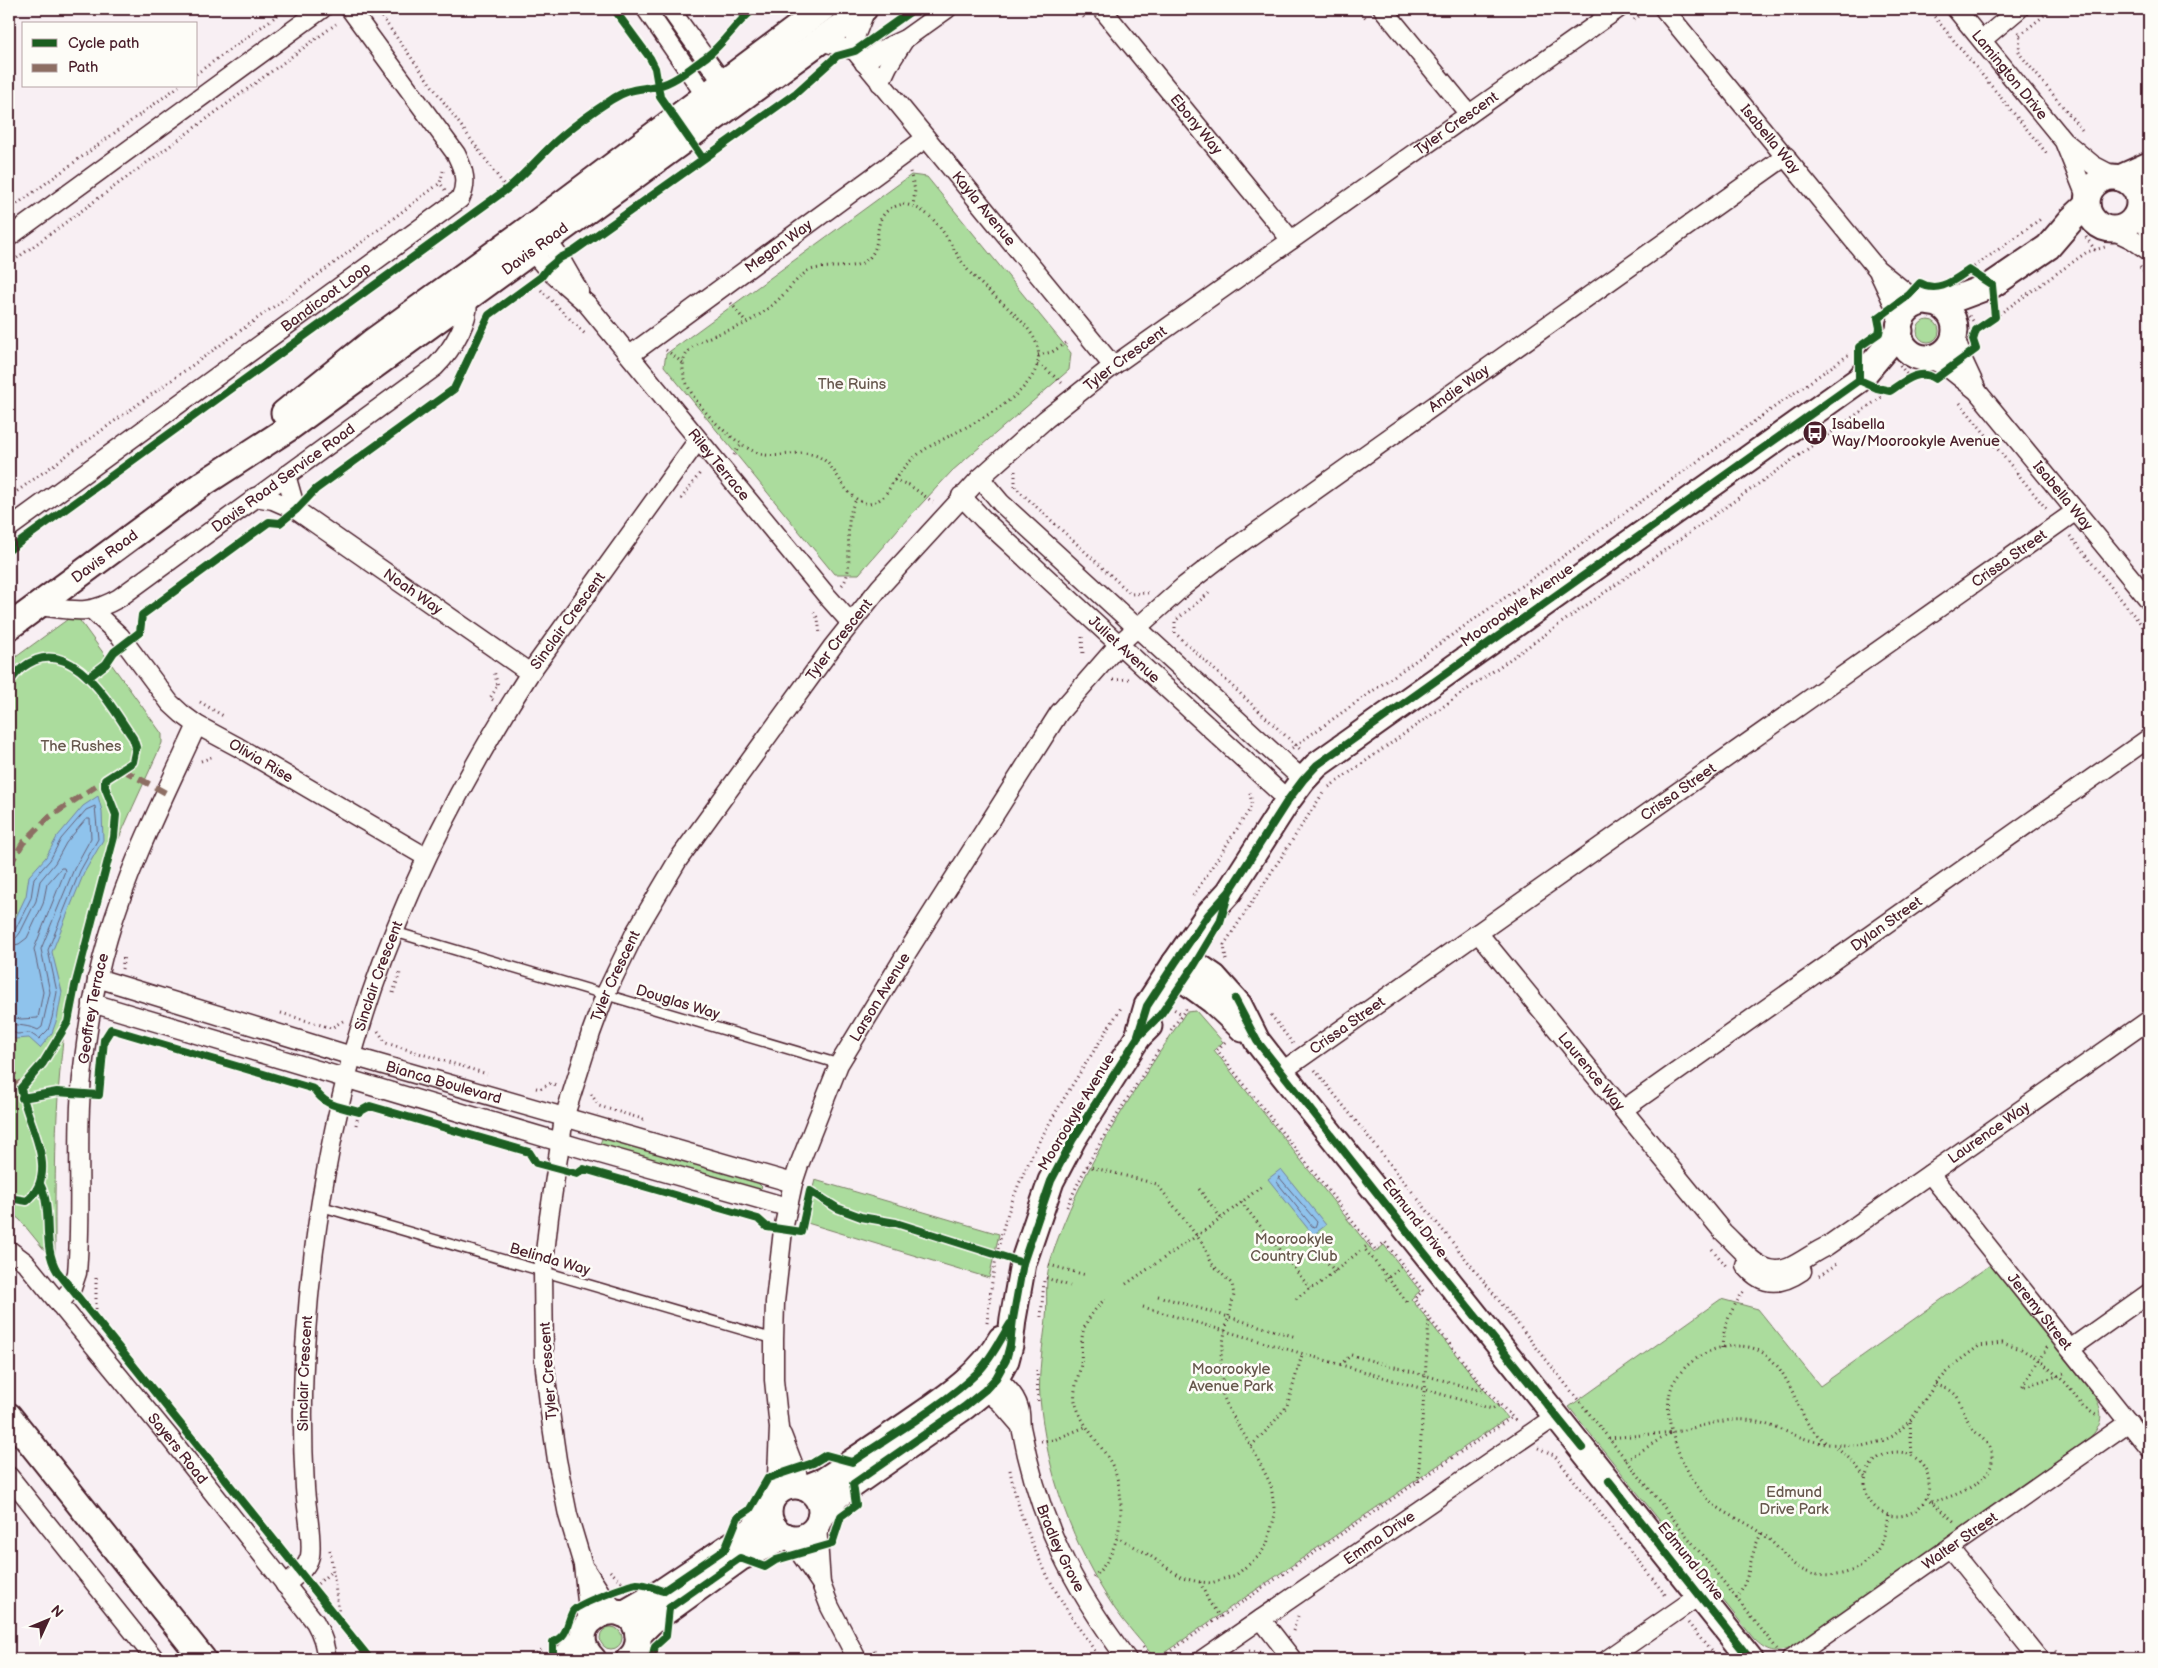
<svg xmlns="http://www.w3.org/2000/svg" width="2158" height="1668" viewBox="0 0 2158 1668" font-family="'Balsamiq Sans',sans-serif">
<style>
.green{fill:#abdc9d;stroke:#7a7e64}
.water{fill:#8fc3ec;stroke:#73819f}
.lines{fill:none;stroke-linecap:round;stroke-linejoin:round}
.shore{stroke:#666178;stroke-width:1}
.lane-casing{stroke:#4a1f2b;stroke-width:12}
.street-casing{stroke:#4a1f2b;stroke-width:21}
.secondary-casing{stroke:#4a1f2b;stroke-width:29}
.path{stroke:#4a1f2b;stroke-width:3;stroke-dasharray:1 4;stroke-linecap:butt}
.lane{stroke:#fdfcf7;stroke-width:9}
.street{stroke:#fdfcf7;stroke-width:18}
.secondary{stroke:#fdfcf7;stroke-width:25}
.quiet{stroke:#8d6e63;stroke-width:6;stroke-dasharray:12 6;stroke-linecap:butt}
.cycleway-casing{stroke:#fdfcf7;stroke-width:11}
.cycleway{stroke:#1b5e20;stroke-width:8}
.labels{text-anchor:middle;stroke-width:5;stroke-linejoin:round;paint-order:stroke}
.street-label{font-size:15px;fill:#4a1f2b;stroke:#fdfcf7}
.park-label{font-size:15px;fill:#67584d;stroke:#fdfcf7}
.poi-label{font-size:15px;fill:#4a1f2b;stroke:#fdfcf7;text-anchor:start}
</style>
<rect width="100%" height="100%" fill="#f8eff3"/>
<filter id="ink" filterUnits="userSpaceOnUse"><feTurbulence type="fractalNoise" baseFrequency=".02" numOctaves="2"/><feDisplacementMap in="SourceGraphic" scale="10" xChannelSelector="R" yChannelSelector="G"/><feConvolveMatrix kernelMatrix="1 2 1 2 8 2 1 2 1" color-interpolation-filters="sRGB"/></filter>
<g filter="url(#ink)">
<path class="green" d="M911,175l16,2 144,176 -2,17 -117,101 -53,57 -40,46h-25l-170,-208 2,-12z
M1917 331a11 11 0 1 1 22 0a11 11 0 1 1-22 0Z
M75,614l87,120v9c-25,56 -53,112 -72,171 -37,116 -35,229 -35,349l-35,-43 -11,-9v-549z
M1196,1011l27,31 -9,8 160,203 10,-8 36,46 -9,8 96,119 -349,239 -5,-1c-13,-16 -27,-31 -38,-47 -42,-62 -69,-137 -75,-211 -2,-26 3,-53 6,-79 2,-20 -2,-40 5,-60 28,-90 84,-168 135,-247z
M603,1136l154,46 5,5 -2,2 -5,1 -155,-46z
M815,1180l184,54 -10,44 -185,-56z
M1990,1265l105,132c9,15 8,29 -6,41l-297,209c-16,8 -26,4 -38,-8l-185,-232 152,-108 37,10 62,77z
M600 1638a11 11 0 1 1 22 0a11 11 0 1 1-22 0Z"/>
<path class="water" d="M98,796l4,15 1,29 -19,33 -32,79 10,40 -5,27 -5,14 -12,15 -11,-10 -14,1 -6,-5v-102l17,-36 3,-20 17,-19 11,-20 26,-31z
M1281,1169l45,56 -13,10 -45,-56z"/>
<g class="lines">
<path class="shore" d="M9,932l6,-2 16,-32 3,-20 16,-18 11,-21 25,-29 9,-4 3,33 -18,32 -32,79 9,42 -5,26 -4,12 -9,9 -9,-6 -13,1 -8,-4
M9,939l7,-1 4,-5 16,-32 4,-20 15,-18 11,-20 20,-24h4l1,19 -17,31 -33,80 9,43 -8,35 -4,3c-7,-4 -21,-5 -29,-6
M9,946l10,-2 8,-6 16,-34 4,-20 14,-16h3l1,3 -31,78 9,43 -5,26 -17,1 -12,-2
M1279,1177l38,45 -2,5 -3,-1 -35,-44z"/>
<defs>
<path id="lane" d="M395,932l444,132
M320,1206l454,133"/>
<g id="street">
<path d="M646,9l66,96"/>
<path d="M670,9l59,82"/>
<path id="s1" d="M1102,9l189,231"/>
<path d="M1383,9l86,105"/>
<path id="s2" d="M1664,9l213,260 32,26 17,8"/>
<path id="s3" d="M1956,9l107,131 30,25 23,12"/>
<path d="M1982,40l37,-31"/>
<path id="s4" d="M821,41l34,10 258,315"/>
<path d="M855,51v-14l11,-28"/>
<path d="M864,63l17,-13 24,-11 42,-30"/>
<path d="M880,83l8,-17 17,-27"/>
<path d="M2065,144l22,55"/>
<path d="M2138,207l11,25"/>
<path d="M2110,229l23,11 16,11"/>
<path d="M540,231l20,27 19,33"/>
<path d="M9,237l313,-228"/>
<path id="s5" d="M525,243l22,26 40,35 240,292 24,27"/>
<path d="M1879,273l15,32 6,21"/>
<path d="M1955,336l7,22 14,30"/>
<path id="s6" d="M630,355l296,-217"/>
<path id="s7" d="M1929,358l19,10 29,23 172,209"/>
<path d="M286,475l10,35"/>
<path d="M980,478l21,25 302,277"/>
<path id="s8" d="M961,496l23,24 304,280"/>
<path id="s9" d="M255,497l18,3 23,10 234,163"/>
<path id="s10" d="M9,528l451,-329c8,-16 4,-29 -4,-45l-106,-145"/>
<path id="s11" d="M39,606c34,4 49,10 80,-8l316,-231c16,-16 41,-53 30,-76"/>
<path id="s12" d="M92,610l28,26 50,67 12,11 15,11 41,22 188,110"/>
<path id="s13" d="M1478,933l245,299c18,16 39,48 67,35 13,-6 24,-15 37,-21l322,-226"/>
<path id="s14" d="M97,978l255,78 441,127"/>
<path d="M92,1003l505,150 190,54"/>
<path id="s15" d="M1281,1072l795,-561"/>
<path id="s16" d="M1624,1109l525,-371"/>
<path id="s17" d="M1930,1174l219,274"/>
<path id="s18" d="M9,1250l16,12 144,175 146,185c7,12 11,23 11,37"/>
<path d="M1745,1265c17,22 35,21 57,6"/>
<path id="s19" d="M59,1304l13,-16 5,-15c6,-68 -2,-137 6,-205 5,-44 12,-87 25,-130 21,-73 57,-143 89,-213"/>
<path d="M2070,1349l79,-56"/>
<path id="s20" d="M986,1374c14,5 29,19 33,34 2,6 1,13 2,19 17,91 50,158 106,232"/>
<path d="M981,1379l4,11 15,12 20,23"/>
<path d="M782,1435l20,52"/>
<path d="M9,1476l146,183"/>
<path id="s21" d="M774,1497l3,-21 2,-48 -5,-48v-41l1,-37 8,-72 10,-47 6,-18 40,-101 67,-110 153,-241 61,-70 64,-57 40,-31 562,-399"/>
<path d="M817,1525l4,59"/>
<path d="M789,1537l32,47 9,23 27,52"/>
<path d="M1950,1548l89,111"/>
<path d="M586,1570l16,25 14,16"/>
<path id="s22" d="M285,1585c9,-8 22,-16 25,-29 3,-17 -4,-49 -5,-68 -3,-52 -3,-104 1,-155 6,-86 19,-171 40,-254 36,-145 104,-281 184,-406l168,-233"/>
<path d="M1261,1619l31,40"/>
<path id="s23" d="M587,1625v-24l-4,-36 -15,-50 -11,-55 -7,-48 -6,-52 -1,-89 6,-54 15,-99 27,-85 14,-38 31,-64 42,-71 155,-214 47,-59 100,-109 66,-59 67,-53 505,-357"/>
<path id="s24" d="M1203,1659l353,-243"/>
<path d="M1608,1659l92,-64"/>
<path id="s25" d="M1791,1659l338,-237"/>
</g>
<g id="secondary">
<circle cx="2113" cy="203" r="26"/>
<path d="M2120,178l29,-13"/>
<circle cx="1927" cy="330" r="28"/>
<path d="M1931,303l26,-5 35,-13 56,-38 24,-28 15,-14"/>
<path d="M284,413l88,-71 163,-118 287,-215"/>
<path id="s26" d="M9,627l192,-142 88,-57 575,-419"/>
<path d="M1175,963l20,1 19,13 25,28 18,36 24,31 469,587"/>
<path d="M1175,963l9,17 29,21 30,28"/>
<path d="M1138,1037l9,-31 28,-43 33,-48 21,-23 59,-92 15,-20 14,-15 542,-385 41,-49"/>
<path d="M9,1416l194,243"/>
<circle cx="795" cy="1512" r="26"/>
<path d="M805,1488l20,-8c27,-18 54,-36 80,-54 37,-26 74,-48 96,-87"/>
<path d="M820,1518l17,-22 127,-89 21,-17 11,-12 10,-18 4,-15 3,-26 10,-56 28,-82 22,-42 65,-102 11,-11"/>
<path d="M623,1614l40,-23 79,-53 12,-10 15,-19"/>
<path d="M638,1635l13,-13 89,-64 46,-22"/>
<path d="M564,1659l19,-21"/>
<path d="M593,1659c-37,-38 39,-71 45,-24 1,9 -2,18 -9,24"/>
</g>
</defs>
<use href="#lane" class="lane-casing"/>
<use href="#street" class="street-casing"/>
<use href="#secondary" class="secondary-casing"/>
<path class="path" d="M376,9l131,180
M1077,9l9,11
M1358,9l8,9
M1928,9l120,146
M1634,20l9,-7
M2018,32l2,3 -1,18 63,77
M2020,35l32,-26
M196,74l90,-65
M443,171l-3,12 5,7
M910,172l5,18 -2,16
M903,204c35,5 45,40 64,65 19,23 47,40 64,64 37,54 -71,95 -104,115 -9,6 -18,13 -25,22 -12,13 -14,30 -33,34 -31,-6 -28,-43 -58,-50 -18,-4 -35,6 -53,-1 -26,-9 -92,-69 -71,-100 13,-18 42,-20 61,-31 12,-7 23,-15 33,-25 9,-9 16,-19 27,-26 19,-8 46,1 60,-12 19,-18 -3,-46 35,-55z
M9,210l170,-124
M2086,237l9,13
M9,264l327,-240
M1974,267l68,-49
M2140,267l9,11
M541,290l45,45
M731,303l15,20
M1969,316l10,12
M1995,317l92,-65 18,-5
M666,350l17,13
M1038,355l14,-3 17,-11
M1037,365l9,4 17,15
M1900,365l9,13
M1960,403l88,108
M734,455l7,-12
M1015,471v16l116,107 17,-1
M894,480l15,5 24,17
M9,497l320,-230 111,-84
M681,499l19,-26
M2070,536l79,98
M842,585c15,-16 -2,-61 14,-85
M1209,593l-34,28v12l127,118
M814,612l4,7 2,15
M1082,637l1,18
M1113,680l16,-1
M493,700l-3,-2 8,-12 -4,-15
M200,702l25,15
M1292,748l559,-395
M201,761l14,-5
M1329,787l561,-396
M1193,896l59,-90 -2,-14 2,-2
M1226,960l-2,-15 99,-152
M122,969l2,-14
M393,993l7,-20
M1170,1007l12,7
M281,1013l50,15 12,-7
M1271,1015l22,29
M1171,1030l15,-21
M378,1031l8,12 101,31
M1225,1042l-8,8 158,200 10,-8 38,49 -9,8 72,91 31,32
M1315,1070l462,579
M536,1088l4,1 11,-6 5,2
M591,1094l8,12 47,14
M356,1125l3,-13
M1087,1166l70,18 46,60 9,20 20,20 2,11 -9,36 -4,25 2,39 6,15 22,36 20,39 4,30 -8,29 -8,12 -23,19 -25,8 -11,-1 -18,-4 -36,-25 -29,-16
M1199,1189l22,29
M1241,1202l69,86
M1067,1207c25,-57 60,-107 93,-159
M1312,1244l25,30
M1370,1244l-6,4 43,54
M1712,1249l15,18
M1049,1265l37,10
M1819,1276l19,-13
M96,1278v40
M1046,1278l24,8
M1385,1280l19,-16
M1126,1284l88,-60 48,-38
M1158,1296l138,41
M1296,1299l14,-11 5,-1 45,-36
M1143,1307l349,102 8,-5
M1041,1317l3,-36
M987,1323c4,-38 9,-77 22,-113 25,-73 73,-138 113,-204
M2047,1347l-25,40 45,-14
M1722,1348c1,-23 10,-40 23,-59
M1340,1365l11,-10 131,36
M1037,1370l1,34
M1910,1422l2,34
M1609,1438c22,-2 44,-4 65,-6 24,-4 47,-14 72,-12 28,3 52,20 81,24
M1041,1441l13,-1 31,-13
M1251,1446l18,-18 18,-22 15,-51
M1837,1447l16,15 12,15
M1538,1448l16,7 113,142
M1865 1484a32 32 0 1 1 64 0a32 32 0 1 1-64 0Z
M1626,1460l46,-28
M1010,1470c13,70 48,132 91,189
M1418,1482l11,-163
M1926,1498l30,25
M1932,1502c21,-5 71,-22 58,-53 -4,-10 -14,-14 -19,-23 -13,-21 -7,-35 -36,-41
M1888,1515c-2,11 -3,22 -9,32 -15,27 -54,37 -80,21 -15,-10 -24,-26 -39,-36 -16,-12 -37,-18 -51,-32 -23,-22 -47,-75 -39,-107 4,-18 19,-31 34,-39 17,-10 46,-12 62,1 21,16 28,44 41,67 5,9 13,15 20,22l35,2 20,-5 11,-5 17,-15 25,-36 21,-22 23,-17 23,-3 19,6 17,10 28,24 17,24 16,10
M330,1550l10,71
M610,1571l17,16
M1093,1577c29,-24 35,-76 20,-110 -11,-23 -31,-39 -38,-66 -2,-12 4,-25 6,-37 1,-12 -1,-26 4,-38 4,-10 12,-19 20,-27
M1200,1582l9,20 12,16
M314,1587l18,-16
M1736,1599c16,-21 12,-44 26,-66
M1688,1623l29,36
M1293,1631l5,-15
M1143,1647l8,11 4,1
M874,1650l6,9
M2056,1650l8,9
M1249,1651l15,2
M528,1659l16,-11
M1159,1659l353,-242"/>
<use href="#lane" class="lane"/>
<use href="#street" class="street"/>
<use href="#secondary" class="secondary"/>
<path class="quiet" d="M123,770l43,23
M9,866l14,-23 25,-25 57,-38
M9,1065l12,23"/>
<defs>
<path id="cycleway" d="M614,9l36,49 5,10 5,29 43,62
M1969,270l23,15 3,32 -19,13 -3,10 3,9 -41,30c-15,-12 -33,4 -45,12l-13,-3 -18,-8v-33l20,-14 1,-5 -2,-10 31,-23 11,-12c18,11 34,-3 49,-13z
M9,550l498,-361c20,-16 35,-36 55,-53 15,-13 32,-25 49,-36 18,-12 27,-10 46,-14 17,-3 35,-19 49,-29 19,-14 29,-34 48,-48
M89,677l17,-13 8,-12 26,-20 2,-17 127,-93 11,1 16,-13 20,-21 138,-100 35,-74 52,-38 6,-8 13,-11 14,-7 222,-158 41,-37 18,-5 59,-42
M9,683c4,-5 8,-11 13,-15 48,-38 88,37 111,70l3,9 -3,15 -28,18v7l11,28 -2,22 -39,149 -7,36 -25,41 -22,25c5,35 41,83 6,113l-18,-3
M1235,999l22,42 165,209 160,198
M1138,1035l9,-29 28,-43 33,-48 21,-23 59,-92 15,-20 14,-15 542,-385
M22,1098l35,-6 42,3 5,-55 7,-11 203,60c12,18 25,17 45,23l11,-6 159,46 7,11 41,11 7,-5 174,50 9,8 34,5 9,-41 27,17 24,9 35,6 127,40
M40,1184c14,27 1,60 17,87l313,388
M1609,1481l141,178
M553,1659v-17c16,-7 13,-18 20,-31 4,-7 56,-26 64,-27 8,0 19,5 26,7l62,-42 13,-32 12,-8 18,-31 45,-15 13,-8 26,7c40,-27 92,-57 126,-90 14,-14 22,-32 32,-48
M652,1659l3,-13 11,-10 3,-28 71,-50 25,9 11,-7 56,-16 9,-28 15,-11 -3,-21 111,-77 21,-17 11,-12 10,-18 4,-15 3,-26 10,-56 28,-82 22,-42 65,-102 23,-23 34,-50 25,-42 9,-30"/>
</defs>
<use href="#cycleway" class="cycleway-casing"/>
<use href="#cycleway" class="cycleway"/>
</g>
</g>
<defs>
<symbol id="bus-disc" viewBox="-11 -11 22 22"><circle r="9.5" fill="#4a1f2b" stroke="#fdfcf7"/><path d="M-5-6H5V4H4V6H2V4H-2V6H-4V4H-5ZM-3.5-4V0h7V-4ZM-3.5 1.2v1.5H-2V1.2ZM2 1.2v1.5H3.5V1.2Z" fill="#fff"/></symbol>
</defs>
<g fill-rule="evenodd">
<use href="#bus-disc" x="1801" y="419" width="28" height="28"/>
</g>
<g class="labels">
<g class="street-label">
<text dy="5" stroke="none"><textPath href="#s3" startOffset="85">Lamington Drive</textPath></text>
<text dy="5" stroke="none"><textPath href="#s23" startOffset="1878">Tyler Crescent</textPath></text>
<text dy="5" stroke="none"><textPath href="#s1" startOffset="149">Ebony Way</textPath></text>
<text dy="5" stroke="none"><textPath href="#s2" startOffset="168">Isabella Way</textPath></text>
<text dy="5" stroke="none"><textPath href="#s4" startOffset="239">Kayla Avenue</textPath></text>
<text dy="5" stroke="none"><textPath href="#s6" startOffset="184">Megan Way</textPath></text>
<text dy="5" stroke="none"><textPath href="#s26" startOffset="648">Davis Road</textPath></text>
<text dy="5" stroke="none"><textPath href="#s10" startOffset="392">Bandicoot Loop</textPath></text>
<text dy="5" stroke="none"><textPath href="#s23" startOffset="1472">Tyler Crescent</textPath></text>
<text dy="5" stroke="none"><textPath href="#s21" startOffset="1375">Andie Way</textPath></text>
<text dy="5" stroke="none"><textPath href="#s5" startOffset="295">Riley Terrace</textPath></text>
<text dy="5" stroke="none"><textPath href="#s11" startOffset="286">Davis Road Service Road</textPath></text>
<text dy="5" stroke="none"><textPath href="#s7" startOffset="194">Isabella Way</textPath></text>
<text dy="5" stroke="none"><textPath href="#s26" startOffset="119">Davis Road</textPath></text>
<text dy="5" stroke="none"><textPath href="#s15" startOffset="891">Crissa Street</textPath></text>
<text dy="5" stroke="none"><textPath href="#s9" startOffset="186">Noah Way</textPath></text>
<text transform="translate(1517 605) rotate(-35)" y="5">Moorookyle Avenue</text>
<text dy="5" stroke="none"><textPath href="#s22" startOffset="1032">Sinclair Crescent</textPath></text>
<text dy="5" stroke="none"><textPath href="#s23" startOffset="1069">Tyler Crescent</textPath></text>
<text dy="5" stroke="none"><textPath href="#s8" startOffset="224">Juliet Avenue</textPath></text>
<text dy="5" stroke="none"><textPath href="#s12" startOffset="230">Olivia Rise</textPath></text>
<text dy="5" stroke="none"><textPath href="#s15" startOffset="486">Crissa Street</textPath></text>
<text dy="5" stroke="none"><textPath href="#s16" startOffset="321">Dylan Street</textPath></text>
<text dy="5" stroke="none"><textPath href="#s22" startOffset="628">Sinclair Crescent</textPath></text>
<text dy="5" stroke="none"><textPath href="#s23" startOffset="664">Tyler Crescent</textPath></text>
<text dy="5" stroke="none"><textPath href="#s21" startOffset="522">Larson Avenue</textPath></text>
<text transform="translate(678 1002) rotate(17)" y="5">Douglas Way</text>
<text dy="5" stroke="none"><textPath href="#s19" startOffset="302">Geoffrey Terrace</textPath></text>
<text dy="5" stroke="none"><textPath href="#s15" startOffset="81">Crissa Street</textPath></text>
<text dy="5" stroke="none"><textPath href="#s13" startOffset="179">Laurence Way</textPath></text>
<text dy="5" stroke="none"><textPath href="#s14" startOffset="362">Bianca Boulevard</textPath></text>
<text transform="translate(1076 1112) rotate(-59)" y="5">Moorookyle Avenue</text>
<text dy="5" stroke="none"><textPath href="#s13" startOffset="708">Laurence Way</textPath></text>
<text transform="translate(1415 1218) rotate(52)" y="5">Edmund Drive</text>
<text transform="translate(550 1259) rotate(16)" y="5">Belinda Way</text>
<text dy="5" stroke="none"><textPath href="#s17" startOffset="176">Jeremy Street</textPath></text>
<text transform="translate(548 1371) rotate(-94)" y="5">Tyler Crescent</text>
<text dy="5" stroke="none"><textPath href="#s22" startOffset="222">Sinclair Crescent</textPath></text>
<text dy="5" stroke="none"><textPath href="#s18" startOffset="261">Sayers Road</textPath></text>
<text dy="5" stroke="none"><textPath href="#s24" startOffset="214">Emma Drive</textPath></text>
<text dy="5" stroke="none"><textPath href="#s25" startOffset="206">Walter Street</textPath></text>
<text dy="5" stroke="none"><textPath href="#s20" startOffset="196">Bradley Grove</textPath></text>
<text transform="translate(1691 1561) rotate(51)" y="5">Edmund Drive</text>
</g>
<g class="park-label">
<text x="852" y="389">The Ruins</text>
<text x="81" y="751">The Rushes</text>
<text x="1294" y="1244">Moorookyle<tspan x="1294" dy="17">Country Club</tspan></text>
<text x="1231" y="1374">Moorookyle<tspan x="1231" dy="17">Avenue Park</tspan></text>
<text x="1794" y="1497">Edmund<tspan x="1794" dy="17">Drive Park</tspan></text>
</g>
<g class="poi-label">
<text x="1832" y="429">Isabella<tspan x="1832" dy="17">Way/Moorookyle Avenue</tspan></text>
</g>
</g>
<rect width="2158" height="1668" fill="none" stroke="#fdfcf7" stroke-width="30"/>
<rect x="15" y="15" width="2128" height="1638" fill="none" stroke="#4a1f2b" stroke-width="2" filter="url(#ink)"/>
<rect x="22" y="22" width="175" height="65" fill="#fdfcf7" stroke="#b5a4a5"/>
<rect x="32" y="39" width="25" height="8" fill="#1b5e20" stroke="#b5a4a5"/>
<text x="68" y="48" font-size="15" fill="#4a1f2b">Cycle path</text>
<rect x="32" y="64" width="25" height="8" fill="#8d6e63" stroke="#b5a4a5"/>
<text x="68" y="72" font-size="15" fill="#4a1f2b">Path</text>
<g transform="translate(48 1620) rotate(46)" stroke="#fdfcf7" stroke-width="4" paint-order="stroke">
<path d="M0-4L9 19L0 12L-9 19Z" fill="#4a1f2b"/>
<text y="-8" font-size="14" font-weight="bold" text-anchor="middle" fill="#4a1f2b">N</text>
</g>
</svg>
